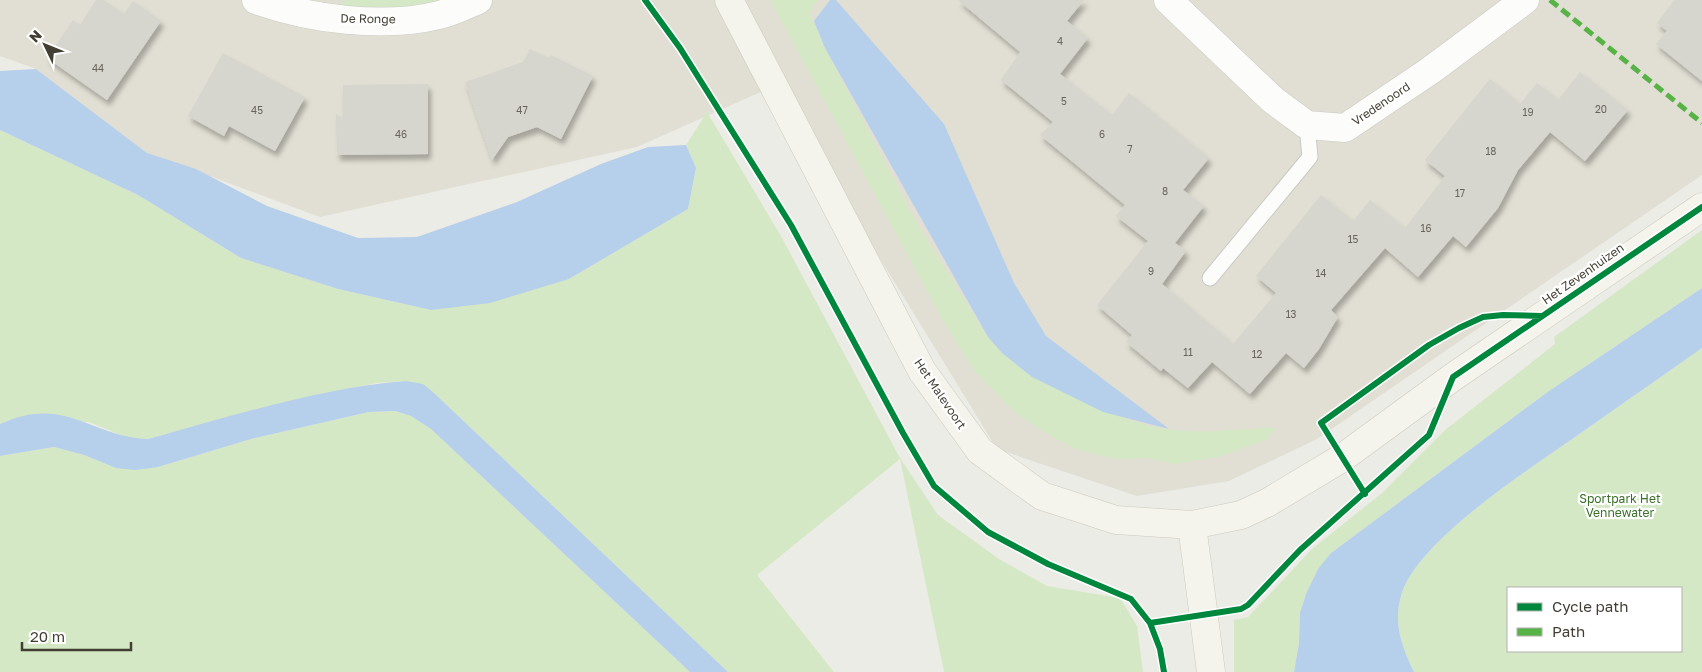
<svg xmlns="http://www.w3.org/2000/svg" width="1702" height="672" viewBox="0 0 1702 672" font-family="'Golos Text',sans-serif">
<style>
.residential{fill:#e1dfd3}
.green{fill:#d5e8c6;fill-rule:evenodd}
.water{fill:#b6cfea}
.building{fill:#d6d5ce;filter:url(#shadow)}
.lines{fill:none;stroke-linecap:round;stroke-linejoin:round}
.lane-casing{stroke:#cacac4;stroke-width:17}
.street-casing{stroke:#cacac4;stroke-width:29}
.secondary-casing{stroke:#cccabd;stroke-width:29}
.lane{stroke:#fcfcfb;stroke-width:15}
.street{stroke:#fcfcfb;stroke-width:28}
.secondary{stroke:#f4f4ed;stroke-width:28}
.quiet{stroke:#57b346;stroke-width:5;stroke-dasharray:10 5;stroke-linecap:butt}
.cycleway-casing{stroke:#fff;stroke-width:9}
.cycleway{stroke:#00873e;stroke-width:6}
.labels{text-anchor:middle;stroke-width:4.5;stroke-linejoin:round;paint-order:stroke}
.number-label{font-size:10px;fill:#68645a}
.street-label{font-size:12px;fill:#423e33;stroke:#fff}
.park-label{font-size:12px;fill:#3a702a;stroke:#fff}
</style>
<defs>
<filter id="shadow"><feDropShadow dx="3" dy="5.5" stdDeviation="2.5" flood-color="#0004"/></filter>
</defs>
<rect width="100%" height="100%" fill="#ecece6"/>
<path class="residential" d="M0,0h1702v175l-385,264 -88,42 -92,15 -140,-47 -223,-363 -137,61 -317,70 -173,-64 -111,-84 -36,-13z"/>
<path class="green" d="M347,0h92c-30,14 -72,7 -104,6z
M770,0h48l-8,13 15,35 94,179 69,110c35,40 120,81 173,91 37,7 78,1 115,-1l-10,13 -48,17 -42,7 -29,-6 -32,1 -39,-10 -26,-13 -37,-25 -38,-39 -32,-51z
M707,112l74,124 119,222 38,57 61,44 48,27 73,12 17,28 6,46h-199l-44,-213 -143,116 77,97h-106l-294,-279 -28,-12 -29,2 -96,20 -133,36 -20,-1 -39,-16 -80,-2 -9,4v-294l138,65 103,63 97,31 93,21 138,-31 119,-70 8,-41 -10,-23z
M1702,230v58l-153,103 -218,162 -25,41 -6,19 -1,30 -5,29h-60v-52l14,-3 64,-68 70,-56 63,-63 110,-86 -1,-7z
M1702,348v324h-288c-12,-25 -21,-48 -13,-76 15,-55 130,-128 177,-161 41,-29 83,-58 124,-87zM1508,588h173v63h-173z
M394,411l17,5 20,13 259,243h-690v-216l54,-9 30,8 32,13 42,-1 93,-28 118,-27z"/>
<path class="water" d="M830,0h6l108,124 70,159 32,53 123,93 -66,-17 -71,-35 -30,-24 -14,-16 -163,-289 -11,-27z
M36,69l111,84 49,16 71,37 91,32 59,-1 100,-35 84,-38 47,-17 38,-2 10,23 -8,41 -119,70 -79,24 -59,7 -93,-21 -97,-31 -103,-63 -138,-65v-59z
M1702,288v60c-41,29 -83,58 -124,87 -47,33 -162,106 -177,161 -8,28 1,51 13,76h-120l5,-29 1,-30 6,-19 12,-25 13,-16 218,-162z
M406,381l17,3 11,9 294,279h-38l-259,-243 -20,-13 -16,-5 -26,1 -118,27 -93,28 -23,3 -19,-2 -32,-13 -30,-8 -54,9v-32c65,-30 91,13 148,15 85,-23 170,-51 258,-58z"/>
<path class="building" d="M96,0h7l21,14 9,-13 28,20 -54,79 -60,-42 26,-38 7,5z
M958,0h126l-17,21 21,17 -28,36 52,41 17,-22 80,65 -26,32 21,16 -29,37 11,8 -24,33 71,60 43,-51 -20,-17 65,-81 32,26 17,-21 35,28 40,-52 -20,-16 65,-81 30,25 17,-21 21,17 22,-28 48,38 -43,51 -35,-29 -32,38 -20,38 -32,39 -13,-11 -35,41 -33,-29 -54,62 7,7 -19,32 -15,19 -18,-15 -36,41 -38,-32 -24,26 -25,-20 -2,3 -35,-29 6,-7 -35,-30 51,-64 -32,-25 9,-11 -85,-70 13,-13 -52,-42 19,-28z
M1674,0h28v81l-46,-37 11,-13 -10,-8z
M530,49l19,9 2,-3 42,21 -32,63 -24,-12 -29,10 -16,23 -27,-78 58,-20z
M223,53l82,44 -30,54 -46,-25 -5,10 -36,-20z
M428,84v70l-91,1 -1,-41 7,4v-33z"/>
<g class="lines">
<defs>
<path id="lane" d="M1210,278l100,-121 -3,-32"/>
<path id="street" d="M256,0c54,19 127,29 183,15 13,-3 27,-10 39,-15
M1168,0l105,100 34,25 38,3 86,-58 94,-70"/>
<path id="secondary" d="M729,0l193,371 58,80 62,45 74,24 76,5 49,-10 26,-12 75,-45 111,-81 249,-170
M1192,525l19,147"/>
</defs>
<use href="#lane" class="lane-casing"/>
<use href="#street" class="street-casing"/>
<use href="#secondary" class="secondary-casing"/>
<use href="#lane" class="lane"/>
<use href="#street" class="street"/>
<use href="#secondary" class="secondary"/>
<path class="quiet" d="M1550,0l152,123"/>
<defs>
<path id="cycleway" d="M645,0l35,48 111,177 112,208 31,53 54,46 60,32 83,35 19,24 10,26 4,23
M1365,494l-44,-71 108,-78 30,-17 24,-11 20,-2 39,1
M1150,623l91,-14 7,-4 52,-55 129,-115 24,-58 249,-170"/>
</defs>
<use href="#cycleway" class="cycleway-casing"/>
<use href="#cycleway" class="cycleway"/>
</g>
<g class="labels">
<g class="number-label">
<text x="1060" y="45">4</text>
<text x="98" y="72">44</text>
<text x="1064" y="105">5</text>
<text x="1601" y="113">20</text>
<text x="257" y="114">45</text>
<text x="522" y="114">47</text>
<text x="1528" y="116">19</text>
<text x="401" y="138">46</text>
<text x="1102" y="138">6</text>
<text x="1130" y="153">7</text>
<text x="1491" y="155">18</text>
<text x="1165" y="195">8</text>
<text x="1460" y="197">17</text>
<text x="1426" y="232">16</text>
<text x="1353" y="243">15</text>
<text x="1151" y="275">9</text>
<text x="1321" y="277">14</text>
<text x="1291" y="318">13</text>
<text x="1188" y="356">11</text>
<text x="1257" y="358">12</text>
</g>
<g class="street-label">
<text transform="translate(368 19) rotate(1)" y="4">De Ronge</text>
<text transform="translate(1381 104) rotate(-34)" y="4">Vredenoord</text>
<text transform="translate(1583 274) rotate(-35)" y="4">Het Zevenhuizen</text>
<text transform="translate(940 394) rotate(56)" y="4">Het Malevoort</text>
</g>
<g class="park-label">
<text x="1620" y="503">Sportpark Het<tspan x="1620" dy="14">Vennewater</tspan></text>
</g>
</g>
<rect x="1507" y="587" width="175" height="65" fill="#ffffff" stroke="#b3b2ad"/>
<rect x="1517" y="603" width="25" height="8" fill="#00873e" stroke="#b3b2ad"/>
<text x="1552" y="612" font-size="15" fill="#423e33">Cycle path</text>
<rect x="1517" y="628" width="25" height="8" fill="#57b346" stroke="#b3b2ad"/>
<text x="1552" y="637" font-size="15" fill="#423e33">Path</text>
<g transform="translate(45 45) rotate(313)" stroke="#ffffff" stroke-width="4" paint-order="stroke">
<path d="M0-4L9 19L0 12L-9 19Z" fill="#423e33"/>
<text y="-8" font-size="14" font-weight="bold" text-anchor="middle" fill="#423e33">N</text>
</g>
<path d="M22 642v8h109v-8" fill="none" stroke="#423e33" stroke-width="2.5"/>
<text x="30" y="642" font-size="15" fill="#423e33" stroke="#ffffff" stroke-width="4" paint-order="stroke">20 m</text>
</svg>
